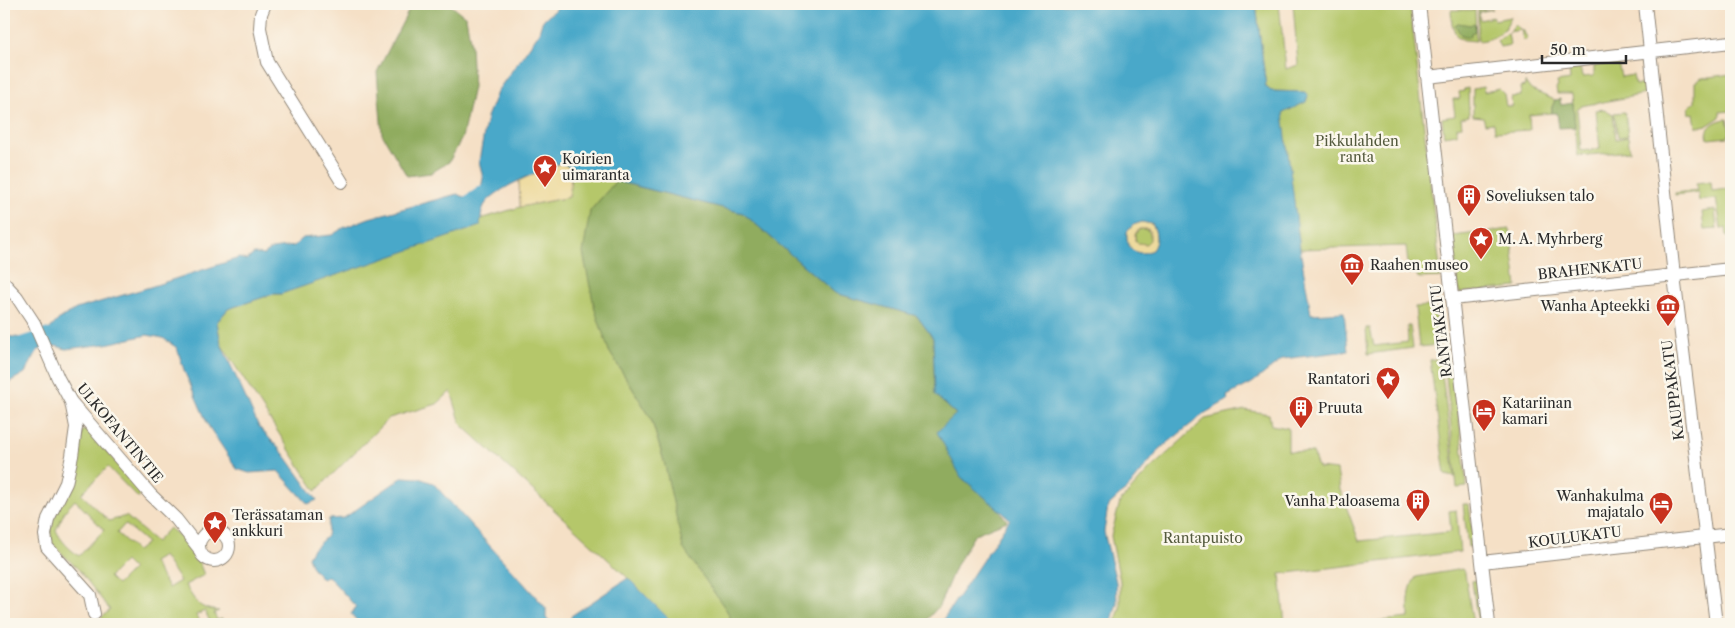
<svg xmlns="http://www.w3.org/2000/svg" width="1735" height="628" viewBox="0 0 1735 628" font-family="'Libre Caslon Text',serif">
<style>
.green{fill:#b5c76a;stroke:#70794a;fill-rule:evenodd}
.forest{fill:#90ac5e;stroke:#5e6c44}
.sand{fill:#eeda9e;stroke:#8c8264;fill-rule:evenodd}
.water{fill:#4aa8c9;stroke:#3a6a7a;fill-rule:evenodd}
.lines{fill:none;stroke-linecap:round;stroke-linejoin:round}
.canal{stroke:#4aa8c9;stroke-width:11}
.street-casing{stroke:#908678;stroke-width:14}
.street{stroke:#fff;stroke-width:12}
.labels{text-anchor:middle;stroke-width:5;stroke-linejoin:round;paint-order:stroke}
.park-label{font-size:14px;fill:#545a3e;stroke:#fbf7ec}
.poi-label{font-size:14px;fill:#2b2b2b;stroke:#fbf7ec;text-anchor:start}
.street-label{font-size:14px;fill:#2b2b2b;stroke:#fbf7ec}
</style>
<rect width="100%" height="100%" fill="#fbf7ec"/>
<filter id="ink" filterUnits="userSpaceOnUse"><feTurbulence type="fractalNoise" baseFrequency=".02" numOctaves="2"/><feDisplacementMap in="SourceGraphic" scale="10" xChannelSelector="R" yChannelSelector="G"/><feConvolveMatrix kernelMatrix="1 2 1 2 8 2 1 2 1" color-interpolation-filters="sRGB"/></filter>
<filter id="wash" filterUnits="userSpaceOnUse"><feTurbulence type="fractalNoise" baseFrequency=".0096" numOctaves="4" result="noise"/><feDisplacementMap in="SourceGraphic" scale="20" xChannelSelector="R" yChannelSelector="G"/><feGaussianBlur stdDeviation="1.12" result="paint"/><feColorMatrix in="noise" values="0 0 0 0 0 0 0 0 0 0 0 0 0 0 0 0 0 1.4 0 .05"/><feComposite in="paint" operator="in"/></filter>
<g filter="url(#wash)">
<rect width="100%" height="100%" fill="#f5e0c6"/>
<path class="green" d="M1256,4h23l7,65 12,-4 -5,-61h117l31,273 -23,1 -1,-4 -8,-1 -3,-27 -106,3 -18,-137 8,-2 15,-18 -34,-1 -5,-4z
M1493,9l-14,3 1,8 13,-3 1,3 16,-3c-4,15 -16,23 -32,24v-31z
M1451,10h24l1,31 -12,-1 -7,-3 -5,-12z
M1515,25l9,7 4,7 -5,1 -2,-10 -13,2 2,13 -10,2 -3,-7 7,-4z
M1618,63l3,14 12,-2 2,10 10,-1 1,10 -65,12 -4,3 4,42 19,-2 -4,-39 8,-1 9,5 3,25 12,-2 2,14 -52,5 -6,-62h-15l-1,-6 2,-1 -1,-5 13,-2 -1,-11 11,-2 2,10 12,-1v-10z
M1731,74v37l-11,1v5l-12,8 -12,2 -2,-14 -4,1 -1,-7 6,-5v-20l7,-4z
M1525,82l6,8 24,10 -3,7v6l-23,2 1,15 -35,2 -1,-9 -9,1 -2,-7 -10,-1v-27l10,-2 1,5 15,-3 5,5 2,12h6l-1,-9 10,-1 -1,-9 5,-1z
M1468,88l1,28 -8,2 1,8 -5,1v7l-13,2 -2,-18 13,-2 -2,-17h7l-1,-7 5,-1v-2z
M1625,112l3,24 -10,1 -4,-24z
M1727,119l3,13 -2,5 -20,2c-4,-12 8,-19 19,-20z
M572,167l44,14 -26,30 19,140 42,67 13,43 69,163h-59l-46,-46 -167,-154 -10,-33 -14,13 -48,14 -73,73 -95,-147 -4,-22 11,-13 45,-15h8l203,-76 36,-11 49,-10z
M1711,181l1,10 14,-2 5,-6v54h-4l-1,-9h-5l-5,-29 -17,2 -1,-9 -23,3v-2l22,-3 -1,-7z
M1715,210l2,19 -13,1 -2,-18z
M1135 237a8 8 0 1 1 16 0a8 8 0 1 1-16 0Z
M1510,229l7,58 -58,6 -6,-57z
M1434,306l6,39 -21,2 -4,-40z
M1407,326h3l3,22 -45,6 -2,-26h4l4,18 34,-4z
M1440,358l15,119 -10,-2 -15,-115z
M1454,375l13,112 -10,1 -11,-112z
M1245,410l24,4 2,11 17,3v23l25,2 5,15 19,2 3,20 19,51 92,-9 -2,-21 7,-1 4,42 -180,22 5,50h-171l6,-15v-28l-9,-45 9,-34 28,-31 57,-52z
M87,430l55,61 -4,7 -30,-31 -27,27 28,27 17,-5 30,26 13,-14c20,13 27,25 35,47l-19,10c11,17 13,24 34,26l-5,2 3,7 5,-1 1,5h-12l-6,-13 -9,4 4,9h-100l-3,-3 13,-11 -31,-40 -28,-27v-21l20,-35 11,-56zM75,500l29,30 -25,26c-10,-7 -18,-15 -23,-26l9,-19zM125,524l22,19 -10,8 -20,-18zM163,556l17,25 -12,7 -15,-26zM125,561l8,8 -16,16 -8,-8z
M1463,504h6l5,42 -6,1z
M1462,569l3,4 8,51h-121l57,-6c0,-15 -2,-28 7,-41z
M1478,580l4,44h-3l-3,-12 -4,-31z"/>
<path class="forest" d="M412,4h37l17,13 5,28 2,42 -11,51 -13,24 -18,11 -24,3 -25,-42 -5,-62z
M1458,23l12,2 4,-2 1,2v6l-4,2 -1,4 -9,-2 -6,-10z
M1560,99l1,6 12,-2 2,24 -16,1 -2,-15h-5v-6l3,-7z
M616,181l127,32 92,80 82,23 16,22 2,57 21,19 5,63 35,29 11,15 -32,13 -19,31 -17,41 -16,18h-190l-6,-13 -44,-63 -19,-87 -13,-43 -42,-67 -14,-41 -12,-57 7,-42z"/>
<path class="sand" d="M560,163l12,4 -3,30 -49,10 -1,-27z
M1142,222l10,2c5,8 6,18 0,26 -15,8 -27,-1 -25,-18l6,-7zM1139,229h9l2,2v9l-4,4 -8,-1 -3,-2v-7z"/>
<path class="water" d="M558,4h698l10,83 5,4 34,1 3,4 -2,6 -23,11 17,136 11,65 33,-2 4,39 -65,8 -31,24 -25,13 1,4 -23,13 -45,36 -31,38 -21,19 -4,26 12,50 1,21 -6,21h-171l70,-105 -49,-42 -24,-45 19,-18 -21,-19 -2,-57 -16,-22 -82,-23 -92,-80 -127,-32 -56,-18c-19,8 -66,25 -76,43 -3,5 -3,14 -4,20l-199,68h-8l-45,15 -11,13 4,22 38,83 25,27 33,46 -9,4 -30,-33 -29,2 -12,-4 -28,-42 -24,-54 -8,-25 -14,-10 -16,-3 -41,9 -40,5 -10,-3 -18,4 -13,23 -21,12v-49l20,2 7,2 15,-7 13,-14 17,-10 74,-22 89,-29 7,2 8,-6 10,1 8,-6 22,-3 9,-8 29,-3 11,-7 26,-10 88,-24c8,4 15,5 23,0l3,-16 -4,-17 8,-44 11,-27 41,-57c1,-5 2,-11 6,-15 6,-6 11,-5 13,-14zM1142,222l10,2c5,8 6,18 0,26 -15,8 -27,-1 -25,-18l6,-7z
M403,477l16,1 14,5 113,125v10l7,6h-193l-9,-10 5,-7 -28,-31 -6,3 -10,-12 -4,-10 4,-7 15,-14 2,-17 15,-1z
M628,578l46,46h-105l2,-8z"/>
<g class="lines">
<path class="canal" d="M460,204l8,-3 23,-16
M4,348l43,-14"/>
</g>
</g>
<g filter="url(#ink)">
<g class="lines">
<defs>
<path id="street" d="M265,4l-4,10 -1,14 7,34 75,120
M1419,4l70,620
M1645,4l29,272 42,348
M1427,77l304,-35
M4,283l13,14 17,26 24,55 13,24 79,92 26,25 22,28
M1452,299l279,-30
M71,402l5,25 -4,29 -6,27 -18,36 -3,16 2,12 43,48 4,19
M199 546a15 15 0 1 1 30 0a15 15 0 1 1-30 0Z
M1482,562l249,-28"/>
</defs>
<use href="#street" class="street-casing"/>
<use href="#street" class="street"/>
</g>
</g>
<defs>
<symbol id="sight-pin" viewBox="-11 -11 22 30"><path d="M0 17L-7.5 6A9.5 9.5 0 1 1 7.5 6Z" fill="#c8321e" stroke="#fbf7ec"/><path d="M0-6L1.8-2.2L6-1.7L2.9 1.2L3.7 5.4L0 3.3L-3.7 5.4L-2.9 1.2L-6-1.7L-1.8-2.2Z" fill="#fff"/></symbol>
<symbol id="building-pin" viewBox="-11 -11 22 30"><path d="M0 17L-7.5 6A9.5 9.5 0 1 1 7.5 6Z" fill="#c8321e" stroke="#fbf7ec"/><path d="M-4-6H4V6H1V3H-1V6H-4ZM-2.5-4.3h1.7v1.8h-1.7ZM.8-4.3h1.7v1.8H.8ZM-2.5-1h1.7V.8h-1.7ZM.8-1h1.7V.8H.8Z" fill="#fff"/></symbol>
<symbol id="museum-pin" viewBox="-11 -11 22 30"><path d="M0 17L-7.5 6A9.5 9.5 0 1 1 7.5 6Z" fill="#c8321e" stroke="#fbf7ec"/><path d="M0-6L6-3V-2H-6V-3ZM-5-1h2V3h-2ZM-1-1h2V3h-2ZM3-1h2V3H3ZM-6 4H6V6H-6Z" fill="#fff"/></symbol>
<symbol id="hotel-pin" viewBox="-11 -11 22 30"><path d="M0 17L-7.5 6A9.5 9.5 0 1 1 7.5 6Z" fill="#c8321e" stroke="#fbf7ec"/><path d="M-6-4.5h1.5V1H6V5H4.5V3h-9V5H-6ZM-4 0a1.8 1.8 0 1 1 3.6 0ZM.5 0V-2.5h3Q6-2.5 6 0Z" fill="#fff"/></symbol>
</defs>
<g fill-rule="evenodd">
<use href="#sight-pin" x="531" y="153" width="28" height="38"/>
<use href="#building-pin" x="1455" y="182" width="28" height="38"/>
<use href="#sight-pin" x="1467" y="225" width="28" height="38"/>
<use href="#museum-pin" x="1338" y="251" width="28" height="38"/>
<use href="#museum-pin" x="1654" y="292" width="28" height="38"/>
<use href="#sight-pin" x="1374" y="365" width="28" height="38"/>
<use href="#building-pin" x="1287" y="394" width="28" height="38"/>
<use href="#hotel-pin" x="1470" y="397" width="28" height="38"/>
<use href="#building-pin" x="1404" y="487" width="28" height="38"/>
<use href="#hotel-pin" x="1647" y="490" width="28" height="38"/>
<use href="#sight-pin" x="201" y="509" width="28" height="38"/>
</g>
<g class="labels">
<g class="park-label">
<text x="1357" y="146">Pikkulahden<tspan x="1357" dy="16">ranta</tspan></text>
<text x="1203" y="543">Rantapuisto</text>
</g>
<g class="poi-label">
<text x="562" y="164">Koirien<tspan x="562" dy="16">uimaranta</tspan></text>
<text x="1486" y="201">Soveliuksen talo</text>
<text x="1498" y="244">M. A. Myhrberg</text>
<text x="1370" y="270">Raahen museo</text>
<text x="1650" y="311" text-anchor="end">Wanha Apteekki</text>
<text x="1370" y="384" text-anchor="end">Rantatori</text>
<text x="1502" y="408">Katariinan<tspan x="1502" dy="16">kamari</tspan></text>
<text x="1318" y="413">Pruuta</text>
<text x="1644" y="501" text-anchor="end">Wanhakulma<tspan x="1644" dy="16">majatalo</tspan></text>
<text x="1400" y="506" text-anchor="end">Vanha Paloasema</text>
<text x="232" y="520">Terässataman<tspan x="232" dy="16">ankkuri</tspan></text>
</g>
<g class="street-label">
<text transform="translate(1590 269) rotate(-6)" y="5">BRAHENKATU</text>
<text transform="translate(1441 331) rotate(-97)" y="5">RANTAKATU</text>
<text transform="translate(1673 390) rotate(-97)" y="5">KAUPPAKATU</text>
<text transform="translate(120 433) rotate(50)" y="5">ULKOFANTINTIE</text>
<text transform="translate(1575 537) rotate(-7)" y="5">KOULUKATU</text>
</g>
</g>
<rect width="1735" height="628" fill="none" stroke="#fbf7ec" stroke-width="20"/>
<path d="M1542 55v8h84v-8" fill="none" stroke="#2b2b2b" stroke-width="2.5"/>
<text x="1550" y="55" font-size="15" fill="#2b2b2b" stroke="#fbf7ec" stroke-width="4" paint-order="stroke">50 m</text>
</svg>
